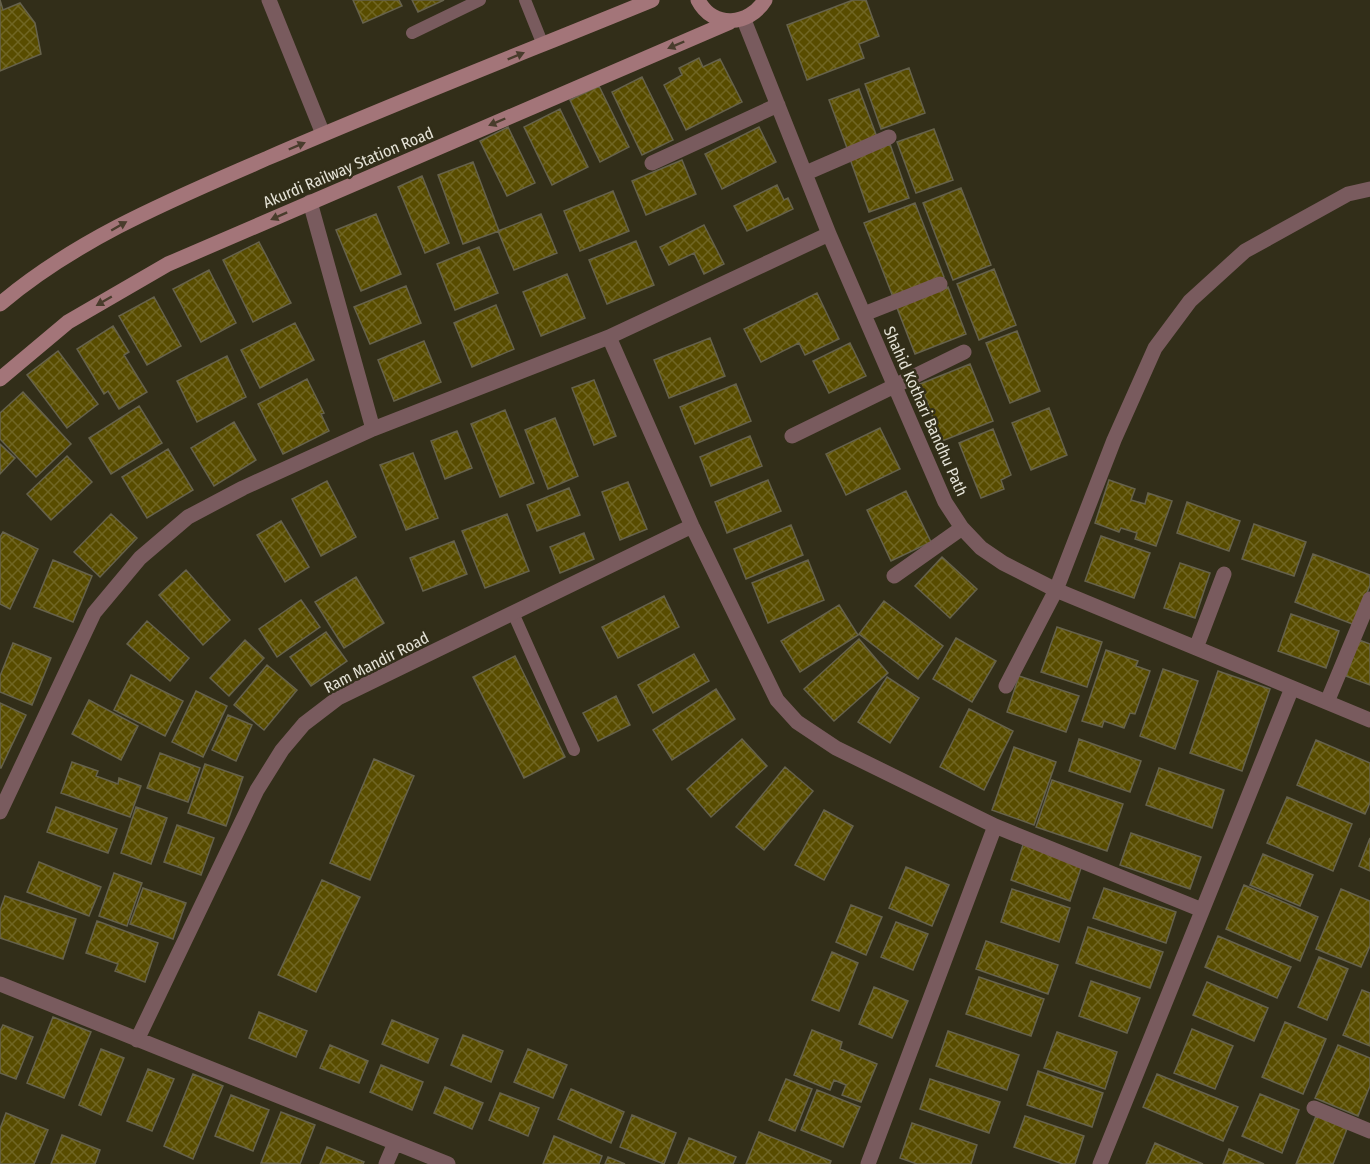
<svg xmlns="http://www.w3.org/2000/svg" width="1370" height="1164" viewBox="0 0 1370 1164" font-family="'Fira Sans Condensed',sans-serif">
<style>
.building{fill:url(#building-cross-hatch);stroke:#66624c;stroke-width:1.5}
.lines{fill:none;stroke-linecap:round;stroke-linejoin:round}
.service{stroke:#795b5e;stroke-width:12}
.minor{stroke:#795b5e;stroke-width:15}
.secondary{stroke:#a37579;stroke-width:15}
.oneway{fill:#493c2c}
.labels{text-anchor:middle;stroke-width:5;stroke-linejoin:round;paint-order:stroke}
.street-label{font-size:16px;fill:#e5e3d7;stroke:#322e19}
</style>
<defs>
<pattern id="building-cross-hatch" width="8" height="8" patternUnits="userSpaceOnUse" patternTransform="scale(1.5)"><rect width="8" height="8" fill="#584c00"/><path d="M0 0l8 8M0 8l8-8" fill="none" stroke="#706624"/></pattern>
</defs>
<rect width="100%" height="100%" fill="#322e19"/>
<path class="building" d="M0,0l3,10 17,-7 15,20 6,31 -41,17z
M353,0h46l3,6 -39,17z
M412,0h32l-26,12z
M853,0h13l13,36 -20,8 5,14 -57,22 -20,-55z
M699,58l4,9 17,-8 22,43 -56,28 -22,-45 18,-10 -3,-7z
M909,68l16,45 -44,16 -16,-45z
M642,77l31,63 -31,15 -30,-63z
M599,86l30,61 -29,15 -30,-62z
M859,89l18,48 -30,11 -18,-48z
M560,109l28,58 -36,18 -28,-58z
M508,127l27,56 -28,13 -27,-55z
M759,127l17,35 -54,27 -17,-35z
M934,129l19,51 -37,13 -19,-51z
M890,144l19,54 -40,14 -19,-53z
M682,160l14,34 -50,21 -14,-34z
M473,162l26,69 -36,13 -25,-69z
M422,176l27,67 -24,10 -27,-66z
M777,185l7,15 4,-2 5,11 -46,22 -13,-25z
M961,188l30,77 -38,15 -30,-77z
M613,191l16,40 -49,20 -16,-40z
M915,203l29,74 -51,20 -29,-74z
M376,214l25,60 -40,17 -25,-61z
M541,214l16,39 -43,17 -16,-39z
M704,225l20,39 -20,10 -10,-21 -25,12 -9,-18z
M636,241l18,44 -47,19 -18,-44z
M259,242l32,61 -38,19 -30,-62z
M479,247l19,46 -43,17 -18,-46z
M994,269l22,56 -37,15 -22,-56z
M209,270l27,53 -35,19 -28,-53z
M567,274l18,44 -44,18 -18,-44z
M406,286l15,37 -51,21 -16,-37z
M948,287l18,47 -51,20 -18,-46z
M817,293l22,46 -34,16 -6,-12 -38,19 -17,-33z
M154,297l27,49 -34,19 -28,-49z
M496,305l18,44 -42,18 -18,-44z
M295,323l19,37 -54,28 -19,-38z
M113,326l16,26 -5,3 23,37 -28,17 -11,-18 -4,3 -27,-45z
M1017,331l23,60 -30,12 -24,-60z
M710,338l15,38 -56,22 -15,-38z
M424,341l17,41 -47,19 -16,-41z
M850,343l16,33 -37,17 -16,-32z
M58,351l40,53 -31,24 -40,-53z
M227,356l19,41 -49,25 -20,-41z
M970,364l23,57 -51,20 -22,-57z
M307,379l17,34 -3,1 8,17 -46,23 -25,-50z
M594,380l22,56 -22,9 -22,-57z
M736,384l15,37 -56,23 -15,-37z
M23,392l48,52 -35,33 -36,-38v-26z
M139,406l23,37 -51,31 -22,-36z
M1049,408l18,47 -36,15 -19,-47z
M505,410l29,73 -34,14 -29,-73z
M555,418l23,58 -30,13 -23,-59z
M234,422l22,38 -42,26 -23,-38z
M880,428l20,41 -54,26 -20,-41z
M993,429l18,46 -10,5 3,9 -23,9 -22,-55z
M457,431l15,37 -27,11 -14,-38z
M750,436l12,30 -51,20 -11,-29z
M0,444l15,14 -15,16z
M168,449l25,41 -46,28 -25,-41z
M413,453l25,65 -32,12 -26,-65z
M67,456l25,26 -41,38 -24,-26z
M768,480l13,31 -54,22 -12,-31z
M1109,480l26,9 -4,11 14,4 3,-11 24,8 -16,45 -21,-7 2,-6 -16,-5 -2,4 -24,-9z
M327,481l29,56 -35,19 -29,-57z
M628,482l19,47 -27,11 -18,-48z
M569,488l11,27 -43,16 -10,-26z
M906,491l25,51 -40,19 -24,-51z
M1187,502l53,19 -11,30 -52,-18z
M111,514l26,24 -37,39 -26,-25z
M507,514l22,57 -44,17 -23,-57z
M281,521l28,46 -24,15 -28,-47z
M1254,524l52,18 -12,34 -52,-17z
M791,525l12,30 -57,24 -12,-30z
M3,532l35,17 -28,60 -10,-5v-67z
M584,533l10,26 -34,14 -10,-26z
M1101,536l49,17 -16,45 -49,-17z
M454,541l13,33 -44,17 -13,-33z
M1313,554l57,21v10l-15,40 -60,-23z
M942,557l35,32 -27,29 -35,-32z
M53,560l39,16 -19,46 -39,-15z
M808,560l16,40 -56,23 -16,-40z
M1180,563l30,10 -15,45 -31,-10z
M186,570l44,50 -27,25 -44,-50z
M356,577l28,46 -40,25 -29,-46z
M664,596l15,31 -61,31 -16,-31z
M301,600l19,27 -43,30 -18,-28z
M884,601l59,45 -25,33 -59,-45z
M839,605l19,30 -58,37 -19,-31z
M1291,614l48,17 -13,37 -48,-17z
M147,621l42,37 -19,23 -43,-37z
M1057,627l45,15 -15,45 -46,-15z
M326,632l21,29 -36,25 -21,-29z
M956,638l40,23 -24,41 -39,-23z
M859,639l29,34 -54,48 -30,-32z
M245,640l19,18 -35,38 -19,-18z
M1359,640l11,4v41l-24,-9z
M13,643l38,15 -19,47 -32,-13v-16z
M1106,650l32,11 -2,5 14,5 -15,43 -5,-1 -6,15 -20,-7 -2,6 -20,-6z
M694,654l15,27 -56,32 -15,-28z
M515,656l50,101 -41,21 -51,-101z
M267,665l30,25 -33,40 -30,-25z
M1163,669l35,12 -23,68 -35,-13z
M1218,671l52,18 -28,82 -52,-18z
M131,675l52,26 -18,35 -51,-26z
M1019,676l60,20 -13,36 -59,-20z
M887,677l32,21 -29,45 -32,-21z
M716,689l19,30 -63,41 -19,-30z
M196,691l31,15 -24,51 -31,-15z
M616,696l14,29 -32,16 -15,-28z
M89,700l49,26 -17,34 -49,-26z
M0,703l26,12 -25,53h-1z
M969,709l44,22 -29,59 -44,-23z
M228,715l24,10 -16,36 -24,-11z
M742,739l25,27 -56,51 -24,-28z
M1079,739l62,22 -11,31 -61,-21z
M1316,740l54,23v40l-5,11 -68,-29z
M1014,747l42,15 -22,63 -42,-15z
M160,753l40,15 -12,34 -41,-14z
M374,759l40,17 -44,104 -40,-17z
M72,762l26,9 -2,5 22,8 1,-6 22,8 -11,31 -69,-24z
M205,764l38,13 -17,49 -38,-13z
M785,767l28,24 -49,59 -28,-23z
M1159,768l65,22 -12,38 -66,-23z
M1052,780l71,24 -16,47 -71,-24z
M1287,797l65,27 -19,47 -66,-28z
M56,807l61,22 -9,24 -61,-21z
M136,807l31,11 -16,46 -30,-11z
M824,810l29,16 -29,54 -29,-15z
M177,825l37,13 -13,37 -37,-13z
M1131,833l70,24 -11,32 -70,-24z
M1370,838v33l-11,-5z
M1024,842l59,20 -13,39 -59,-21z
M1263,854l50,21 -13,31 -50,-21z
M39,862l62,25 -12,29 -62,-24z
M906,867l43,18 -17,41 -43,-18z
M114,873l28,10 -15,43 -28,-10z
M322,880l38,17 -44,95 -38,-17z
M1244,885l74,32 -18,44 -74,-32z
M143,888l43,15 -13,36 -43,-15z
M1104,888l72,24 -10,31 -73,-25z
M1012,889l58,19 -11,34 -58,-20z
M1341,889l29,12v45l-9,21 -45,-18z
M5,896l71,23 -13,40 -63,-21v-28z
M851,905l31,12 -16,38 -30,-13z
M97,921l61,22 -13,39 -30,-11 3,-7 -32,-11z
M896,922l32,12 -15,36 -32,-13z
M1088,927l75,25 -13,36 -74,-25z
M1218,936l73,31 -14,31 -72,-31z
M986,941l72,24 -10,29 -72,-25z
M832,952l26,11 -19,48 -27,-11z
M1319,957l29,12 -21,51 -29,-13z
M979,977l65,22 -13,37 -65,-22z
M1091,981l49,17 -13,35 -48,-17z
M1207,982l61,26 -14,33 -61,-26z
M874,987l34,14 -16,37 -33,-14z
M1362,990l8,3v53l-27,-11z
M259,1012l48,19 -11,26 -47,-19z
M53,1017l38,15 -27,66 -37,-15z
M392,1020l46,19 -10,24 -46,-19z
M1285,1022l41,17 -23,55 -41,-17z
M3,1025l30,12 -17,42 -16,-6v-42z
M1192,1029l41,17 -18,43 -41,-16z
M812,1030l30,12 -2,7 37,15 -16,38 -19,-7 4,-10 -12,-5 -4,10 -36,-15z
M948,1031l71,24 -12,35 -71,-24z
M1057,1032l60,20 -12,37 -61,-21z
M463,1035l40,16 -12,31 -40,-17z
M330,1045l38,16 -9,22 -39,-15z
M1338,1045l32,13v28l-12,30 -43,-18z
M101,1049l23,9 -23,57 -22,-10z
M528,1049l39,16 -14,33 -39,-16z
M381,1065l42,17 -11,28 -42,-18z
M148,1069l26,10 -22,52 -25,-10z
M1038,1071l65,22 -11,34 -65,-22z
M193,1074l30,12 -30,73 -29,-13z
M1157,1074l81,33 -15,34 -80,-34z
M786,1079l26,10 -17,42 -26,-11z
M930,1079l70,23 -11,31 -69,-24z
M445,1087l38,16 -11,26 -38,-16z
M571,1089l53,23 -13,31 -53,-24z
M817,1090l43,17 -17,40 -42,-17z
M500,1093l39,15 -11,28 -39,-16z
M1260,1094l39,16 -17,43 -40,-17z
M231,1095l38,15 -16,41 -38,-15z
M281,1112l34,13 -15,39 -39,-1z
M6,1113l42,17 -14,34h-34v-35z
M632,1115l44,18 -12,31 -44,-17z
M1025,1116l59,20 -9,28h-12l-49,-17z
M1316,1116l31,13 -14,35h-37z
M912,1123l65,22 -6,19h-54l-17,-6z
M759,1132l72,29 -1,3h-84z
M62,1135l38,15 -5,14h-44z
M554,1136l48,20 -3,8h-56z
M689,1138l47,19 -3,7h-55z
M1155,1143l48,21h-57z
M327,1147l37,15 -1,2h-43z
M1229,1149l35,15h-41z
M608,1157l17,7h-20z"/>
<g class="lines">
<path class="service" d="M525,0l18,45
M412,33l68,-33
M513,613l61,137"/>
<path class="minor" d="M269,0l54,134
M744,20l85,214 116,268 17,26 19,20 22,15 53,27 314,130
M652,163l126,-58
M806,173l83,-36
M310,202l63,227
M864,314l76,-30
M609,337l83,189 85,174 20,22 39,26 159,78 207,84
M792,436l172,-84
M894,576l68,-48
M1196,648l28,-74
M1006,686l50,-96 58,-150 41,-92 35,-47 55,-50 103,-57 22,-5
M1327,702l43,-103
M0,812l94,-199 46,-55 48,-41 55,-29 130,-59 236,-92 220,-103
M0,984l448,180
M137,1040l120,-250 25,-40 22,-26 34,-26 354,-172
M1314,1108l56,23
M386,1164l9,-21
M868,1164l127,-338
M1100,1164l192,-476"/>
<path class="secondary" d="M698,0c15,29 51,26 67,0
M0,304c79,-67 176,-106 270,-147 127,-55 255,-105 382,-157
M0,379l68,-57 100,-58 562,-242"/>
</g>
<defs><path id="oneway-solid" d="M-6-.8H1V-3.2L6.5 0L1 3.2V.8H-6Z" transform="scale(1.5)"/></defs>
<g class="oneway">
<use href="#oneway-solid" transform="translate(676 45) rotate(157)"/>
<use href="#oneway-solid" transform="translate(516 56) rotate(-22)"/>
<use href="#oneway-solid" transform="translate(497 122) rotate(157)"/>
<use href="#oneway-solid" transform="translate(297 146) rotate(-23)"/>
<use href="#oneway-solid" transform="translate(279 216) rotate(156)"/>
<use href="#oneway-solid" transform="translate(119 226) rotate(-30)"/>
<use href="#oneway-solid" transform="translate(104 301) rotate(150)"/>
</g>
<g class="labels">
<g class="street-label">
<text transform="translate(348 167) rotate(-23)" y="6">Akurdi Railway Station Road</text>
<text transform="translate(926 411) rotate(66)" y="6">Shahid Kothari Bandhu Path</text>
<text transform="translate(376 662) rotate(-27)" y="6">Ram Mandir Road</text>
</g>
</g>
</svg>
